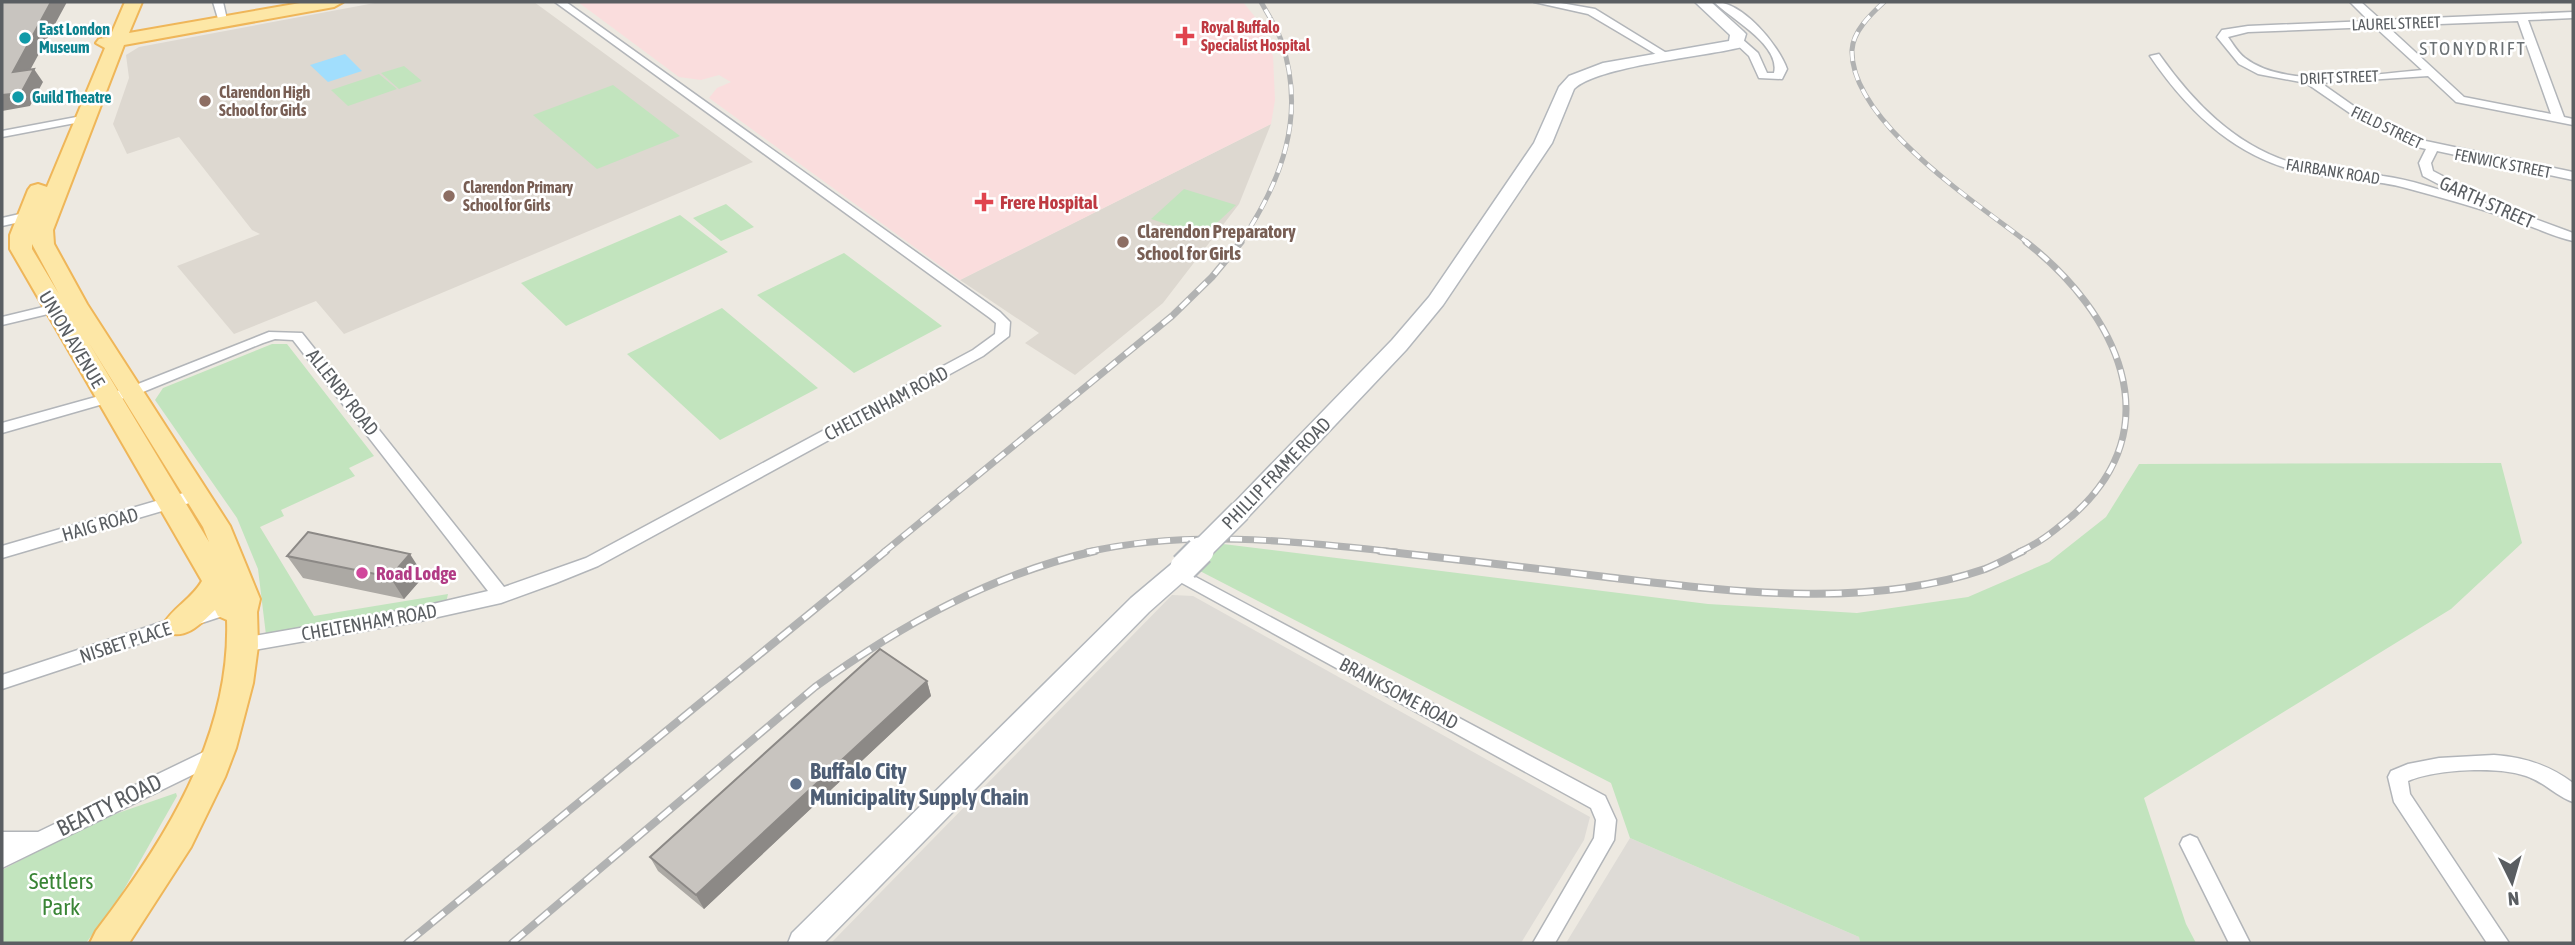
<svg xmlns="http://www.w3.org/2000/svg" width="2575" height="945" viewBox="0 0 2575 945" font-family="'Asap Condensed',sans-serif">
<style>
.industrial{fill:#dedbd6}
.education{fill:#ddd8d0}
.medical{fill:#fadddd}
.green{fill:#c2e4be}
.water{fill:#a1defd}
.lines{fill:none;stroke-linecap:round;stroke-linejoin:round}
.street-casing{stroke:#b2b5b9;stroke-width:3}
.secondary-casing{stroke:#b3b7bc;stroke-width:3}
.primary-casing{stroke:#efb659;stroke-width:4}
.street{fill:#fff;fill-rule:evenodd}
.secondary{fill:#fff;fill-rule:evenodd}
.primary{fill:#fde7a6;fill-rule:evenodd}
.rail-far2-casing{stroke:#b1b2b2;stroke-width:5}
.rail-far1-casing{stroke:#b1b2b2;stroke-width:7}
.rail-casing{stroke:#b1b2b2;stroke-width:8}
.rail-far2{stroke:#fff;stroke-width:3.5;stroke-dasharray:10;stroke-linecap:butt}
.rail-far1{stroke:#fff;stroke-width:4.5;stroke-dasharray:12;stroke-linecap:butt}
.rail{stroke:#fff;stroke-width:5;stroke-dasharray:16;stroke-linecap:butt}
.secondary-bridge-far1-casing{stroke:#b3b7bc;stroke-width:24;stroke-linecap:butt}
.secondary-bridge-casing{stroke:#b3b7bc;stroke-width:31;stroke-linecap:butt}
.secondary-bridge-far1{stroke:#fff;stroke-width:21}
.secondary-bridge{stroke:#fff;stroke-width:27}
.wall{fill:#aca9a4}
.shaded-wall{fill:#8c8986}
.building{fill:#c8c4bf;stroke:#8c8986;stroke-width:2}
.health-dot{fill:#e0444e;stroke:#fff;stroke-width:2.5}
.culture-dot{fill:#0f9aa8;stroke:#fff;stroke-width:2.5}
.education-dot{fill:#8d6e63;stroke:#fff;stroke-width:2.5}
.hotel-dot{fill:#d1479c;stroke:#fff;stroke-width:2.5}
.service-dot{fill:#5c6f8a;stroke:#fff;stroke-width:2.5}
.labels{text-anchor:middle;stroke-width:5;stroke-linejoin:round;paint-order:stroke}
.far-street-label{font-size:16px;fill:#5a5e62;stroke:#fff}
.far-health-label{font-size:16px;font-weight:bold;fill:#be3a42;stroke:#fff;text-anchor:start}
.far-culture-label{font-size:16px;font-weight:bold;fill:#0d838f;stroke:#fff;text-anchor:start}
.far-education-label{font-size:16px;font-weight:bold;fill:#785e54;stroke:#fff;text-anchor:start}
.far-quarter-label{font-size:19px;letter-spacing:2px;fill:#6b7174;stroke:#fff}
.health-label{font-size:19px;font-weight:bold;fill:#be3a42;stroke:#fff;text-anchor:start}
.street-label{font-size:19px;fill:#5a5e62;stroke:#fff}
.education-label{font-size:19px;font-weight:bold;fill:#785e54;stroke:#fff;text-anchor:start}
.hotel-label{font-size:19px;font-weight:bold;fill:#b23c85;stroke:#fff;text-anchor:start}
.near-service-label{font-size:23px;font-weight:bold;fill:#4e5e75;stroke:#fff;text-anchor:start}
.near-street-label{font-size:23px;fill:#5a5e62;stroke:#fff}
.near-park-label{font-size:23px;fill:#3a8536;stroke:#fff}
</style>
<rect width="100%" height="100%" fill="#ede9e1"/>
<path class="industrial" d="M1172,595l21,1 397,221 -6,23 -63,103h-690z
M1630,838l229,99 1,6h-294z"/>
<path class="education" d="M380,2h154l219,160 -409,172 -28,-33 -82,33 -57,-68 83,-32 -8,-4 -73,-93 -52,17 -14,-30 16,-46 -3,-23 13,-8z
M1271,124l-32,80 -76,99 -88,72 -50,-32 14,-10 -79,-53z"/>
<path class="medical" d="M578,2h665l12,15 18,39 2,44 -4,24 -311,156 -251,-182 8,-10 14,-6 -12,-7 -18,5 -22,-3z"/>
<path class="green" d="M404,66l18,15 -23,8 -18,-16z
M379,74l18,15 -49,17 -17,-16z
M613,85l67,51 -83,33 -64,-54z
M1184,189l52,16 -33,31 -52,-17z
M726,204l28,23 -33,14 -28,-23z
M680,215l48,37 -162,74 -45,-43z
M844,253l98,73 -88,47 -97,-78z
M722,308l96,80 -98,52 -93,-86z
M272,344h15l87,112 -25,12 6,8 -74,34 3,6 -24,11 54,89 134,-22 -2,9 -180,32 -8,-66 -21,-51 -82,-118 8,-12z
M2501,463l21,80 -71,66 -307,189 42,126 10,19h-336l-1,-6 -229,-99 -19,-55 -413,-213 25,-26 485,60 149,9 111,-16 81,-35 57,-45 33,-53z
M176,793l1,3 -59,104 -32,43h-84v-73l93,-49z"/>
<path class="water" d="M345,54l17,17 -34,11 -18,-17z"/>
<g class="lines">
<defs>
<path id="street" d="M213,2h10l5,22 -9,-2z
M555,2h11l434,310 10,10 -1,14 -26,20 -385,210 -42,17 -55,20 -81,18 -177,31 -6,-2 -3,-5 3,-5 6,-2 177,-31 68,-16 -195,-251 -18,-1 -12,4 -125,51 -136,39v-10l126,-35 141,-56 33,1 202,254 82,-29 387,-208 22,-16 1,-11 -6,-5z
M1534,2h21l40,7 78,48 -9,2 -76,-45z
M1714,2c28,-1 64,42 73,67l-5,10 -23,-1 -10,-22 -16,-15 9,-2 16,14 9,20h7c7,-28 -43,-54 -60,-71z
M2350,2h11l20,18 192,-8v6l-45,2 36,97 9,2v6l-117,-23 -28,-26 -107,7 44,31 56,26 152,32v8l-136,-29 -6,12 2,8 46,24 2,3 -4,3 26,6 70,26v8c-22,-5 -43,-16 -65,-23 -33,-11 -68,-21 -102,-30 -29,-8 -59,-8 -89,-13 -75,-11 -126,-59 -167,-119l9,-2c34,48 76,92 134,109 29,8 60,8 90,13 28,4 55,13 82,22l-42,-22 -4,-13 7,-14 -13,-3 -56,-28 -51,-35 -48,-9 -19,-10 -22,-27 5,-7 26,-4 121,-5zM2518,21l33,93 -87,-17 -77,-71zM2375,27l47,43c-49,4 -136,20 -177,-12 -7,-5 -12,-14 -17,-21l20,-5z
M87,115l4,1v4l-89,17v-6z
M37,210l5,1v6l-40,9v-8z
M64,302l7,4 -2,3 -67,16v-8z
M197,489l8,6 -2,4 -201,59v-12z
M1177,567l428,229 11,24 -2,20 -59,103h-22l61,-105 2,-18 -5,-12 -420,-231 -2,-4 2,-4z
M235,598l6,2 3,5 -3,5 -239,79v-14z
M216,746l7,2 3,6 -3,6 -221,108v-36h36z
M2494,755c30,2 55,10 79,28v19c-15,-5 -27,-18 -42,-24 -28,-13 -95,-9 -123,3l2,13 99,149h-22l-93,-141 -6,-25 3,-6 17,-7 31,-6z
M2190,835l7,3 53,105h-21l-49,-99 3,-6z"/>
<path id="secondary" d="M1695,2h16l32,29 3,3 -4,13c-38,10 -145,19 -168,42l-22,54 -109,162 -37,45 -158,167 -8,2 -8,-2 -4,-6 4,-6 160,-165 37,-43 105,-154 25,-56 10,-11 34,-13 126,-22 1,-6z
M1184,558l9,3 3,6 -3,6 -44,39 -325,331h-36l4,-10 339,-335 44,-37z"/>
<path id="primary" d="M125,2h17l-13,31 177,-31h37l-9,5 -210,38 -71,185 1,14 33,60 143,222 30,73 -3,13 1,34 -5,37 -17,65 -11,29 -34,70 -62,96h-39l6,-12c68,-89 135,-194 131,-311l-9,-4 -3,-6c-14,13 -27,29 -47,23l-5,-8c10,-18 28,-25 39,-44l-192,-332v-14l18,-45 3,-4 7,-2 9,3 58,-139 -9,-5 3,-4 11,-2zM32,241v3l27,50 -27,-45zM89,343l114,184 6,15z"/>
</defs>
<use href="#street" class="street-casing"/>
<use href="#secondary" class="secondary-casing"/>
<use href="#primary" class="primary-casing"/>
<use href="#street" class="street"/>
<use href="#secondary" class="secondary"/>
<use href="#primary" class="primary"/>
<defs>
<path id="rail-far2" d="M1884,2c-13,12 -31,29 -32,48 -2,71 125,153 176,193
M1240,243c42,-62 67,-128 41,-203 -5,-13 -13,-26 -20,-38"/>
<path id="rail-far1" d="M884,552l288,-236 40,-39 29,-35
M1087,552c102,-23 206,-11 309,0
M2019,552c21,-9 35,-21 53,-36 102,-89 44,-204 -46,-274"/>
<path id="rail" d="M1380,551c76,8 151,17 226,26 123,14 259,33 379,-8 13,-5 25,-12 38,-18
M407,943l479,-392
M512,943l303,-256c86,-62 175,-112 280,-136"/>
</defs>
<use href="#rail-far2" class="rail-far2-casing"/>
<use href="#rail-far1" class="rail-far1-casing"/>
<use href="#rail" class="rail-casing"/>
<use href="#rail-far2" class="rail-far2"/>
<use href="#rail-far1" class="rail-far1"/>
<use href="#rail" class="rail"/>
<defs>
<path id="secondary-bridge-far1" d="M1199,552l41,-41"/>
<path id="secondary-bridge" d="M1184,567l16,-16"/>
</defs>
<use href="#secondary-bridge-far1" class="secondary-bridge-far1-casing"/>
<use href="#secondary-bridge" class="secondary-bridge-casing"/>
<use href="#secondary-bridge-far1" class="secondary-bridge-far1"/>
<use href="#secondary-bridge" class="secondary-bridge"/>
</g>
<path class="wall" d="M287,556l137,20 -20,23 -101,-21z
M927,681l4,15 -227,213 -46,-38 -8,-14z"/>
<path class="shaded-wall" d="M51,2h16l-45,83 -9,-13z
M34,69l9,13 -13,24 -28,5v-16z
M410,554l14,22 -20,23 -14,-22z
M927,681l4,15 -227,213 -8,-14z"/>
<path class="building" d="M2,2h49l-38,70 21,-3 -13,24 -19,2z
M308,532l102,22 -20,23 -103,-21z
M880,649l47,32 -231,214 -46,-38z"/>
<g class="health-dot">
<path d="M1181.5 25.5h7v7h7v7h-7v7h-7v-7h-7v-7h7z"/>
<path d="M980.5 191.5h7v7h7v7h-7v7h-7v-7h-7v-7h7z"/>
</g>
<g class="culture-dot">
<circle cx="25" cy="38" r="7"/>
<circle cx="18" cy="97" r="7"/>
</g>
<g class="education-dot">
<circle cx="205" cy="101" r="7"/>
<circle cx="449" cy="196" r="7"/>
<circle cx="1123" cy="242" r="7"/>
</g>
<circle class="hotel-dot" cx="362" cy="573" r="7"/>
<circle class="service-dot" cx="796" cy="784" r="7"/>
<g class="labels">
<g class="far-street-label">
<text transform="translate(2396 23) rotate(-2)" y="6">LAUREL STREET</text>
<text transform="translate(2339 77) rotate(-2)" y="6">DRIFT STREET</text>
<text transform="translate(2387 127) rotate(26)" y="6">FIELD STREET</text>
<text transform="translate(2503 163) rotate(11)" y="6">FENWICK STREET</text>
<text transform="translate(2333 171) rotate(9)" y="6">FAIRBANK ROAD</text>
</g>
<g class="far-health-label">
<text x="1201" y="33">Royal Buffalo<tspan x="1201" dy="18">Specialist Hospital</tspan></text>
</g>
<g class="far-culture-label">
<text x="39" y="35">East London<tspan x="39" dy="18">Museum</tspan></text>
<text x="32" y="103">Guild Theatre</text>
</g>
<g class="far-education-label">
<text x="219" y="98">Clarendon High<tspan x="219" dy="18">School for Girls</tspan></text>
<text x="463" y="193">Clarendon Primary<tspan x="463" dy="18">School for Girls</tspan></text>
</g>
<g class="far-quarter-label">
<text x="2473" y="55">STONYDRIFT</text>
</g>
<g class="health-label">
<text x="1000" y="209">Frere Hospital</text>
</g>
<g class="street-label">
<text transform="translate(2487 202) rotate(24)" y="7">GARTH STREET</text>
<text transform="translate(72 339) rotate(59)" y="7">UNION AVENUE</text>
<text transform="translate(343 392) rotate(52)" y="7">ALLENBY ROAD</text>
<text transform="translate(886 403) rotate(-28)" y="7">CHELTENHAM ROAD</text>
<text transform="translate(1276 473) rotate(-46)" y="7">PHILLIP FRAME ROAD</text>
<text transform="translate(100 524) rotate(-16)" y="7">HAIG ROAD</text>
<text transform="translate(369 622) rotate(-10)" y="7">CHELTENHAM ROAD</text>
<text transform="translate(125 642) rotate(-18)" y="7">NISBET PLACE</text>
<text transform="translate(1399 693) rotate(28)" y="7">BRANKSOME ROAD</text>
</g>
<g class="education-label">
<text x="1137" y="238">Clarendon Preparatory<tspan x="1137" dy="22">School for Girls</tspan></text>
</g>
<g class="hotel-label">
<text x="376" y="580">Road Lodge</text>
</g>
<g class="near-service-label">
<text x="810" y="779">Buffalo City<tspan x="810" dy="26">Municipality Supply Chain</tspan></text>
</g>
<g class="near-street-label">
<text transform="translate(109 805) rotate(-26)" y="8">BEATTY ROAD</text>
</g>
<g class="near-park-label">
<text x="61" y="889">Settlers<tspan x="61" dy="26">Park</tspan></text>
</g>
</g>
<rect width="2575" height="945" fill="none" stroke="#5a5e62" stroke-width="7"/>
<g transform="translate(2512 882) rotate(175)" stroke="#ffffff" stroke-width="5" paint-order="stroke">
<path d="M0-5L12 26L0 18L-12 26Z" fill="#5a5e62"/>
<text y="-10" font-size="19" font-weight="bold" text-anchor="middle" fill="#5a5e62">N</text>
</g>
</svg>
